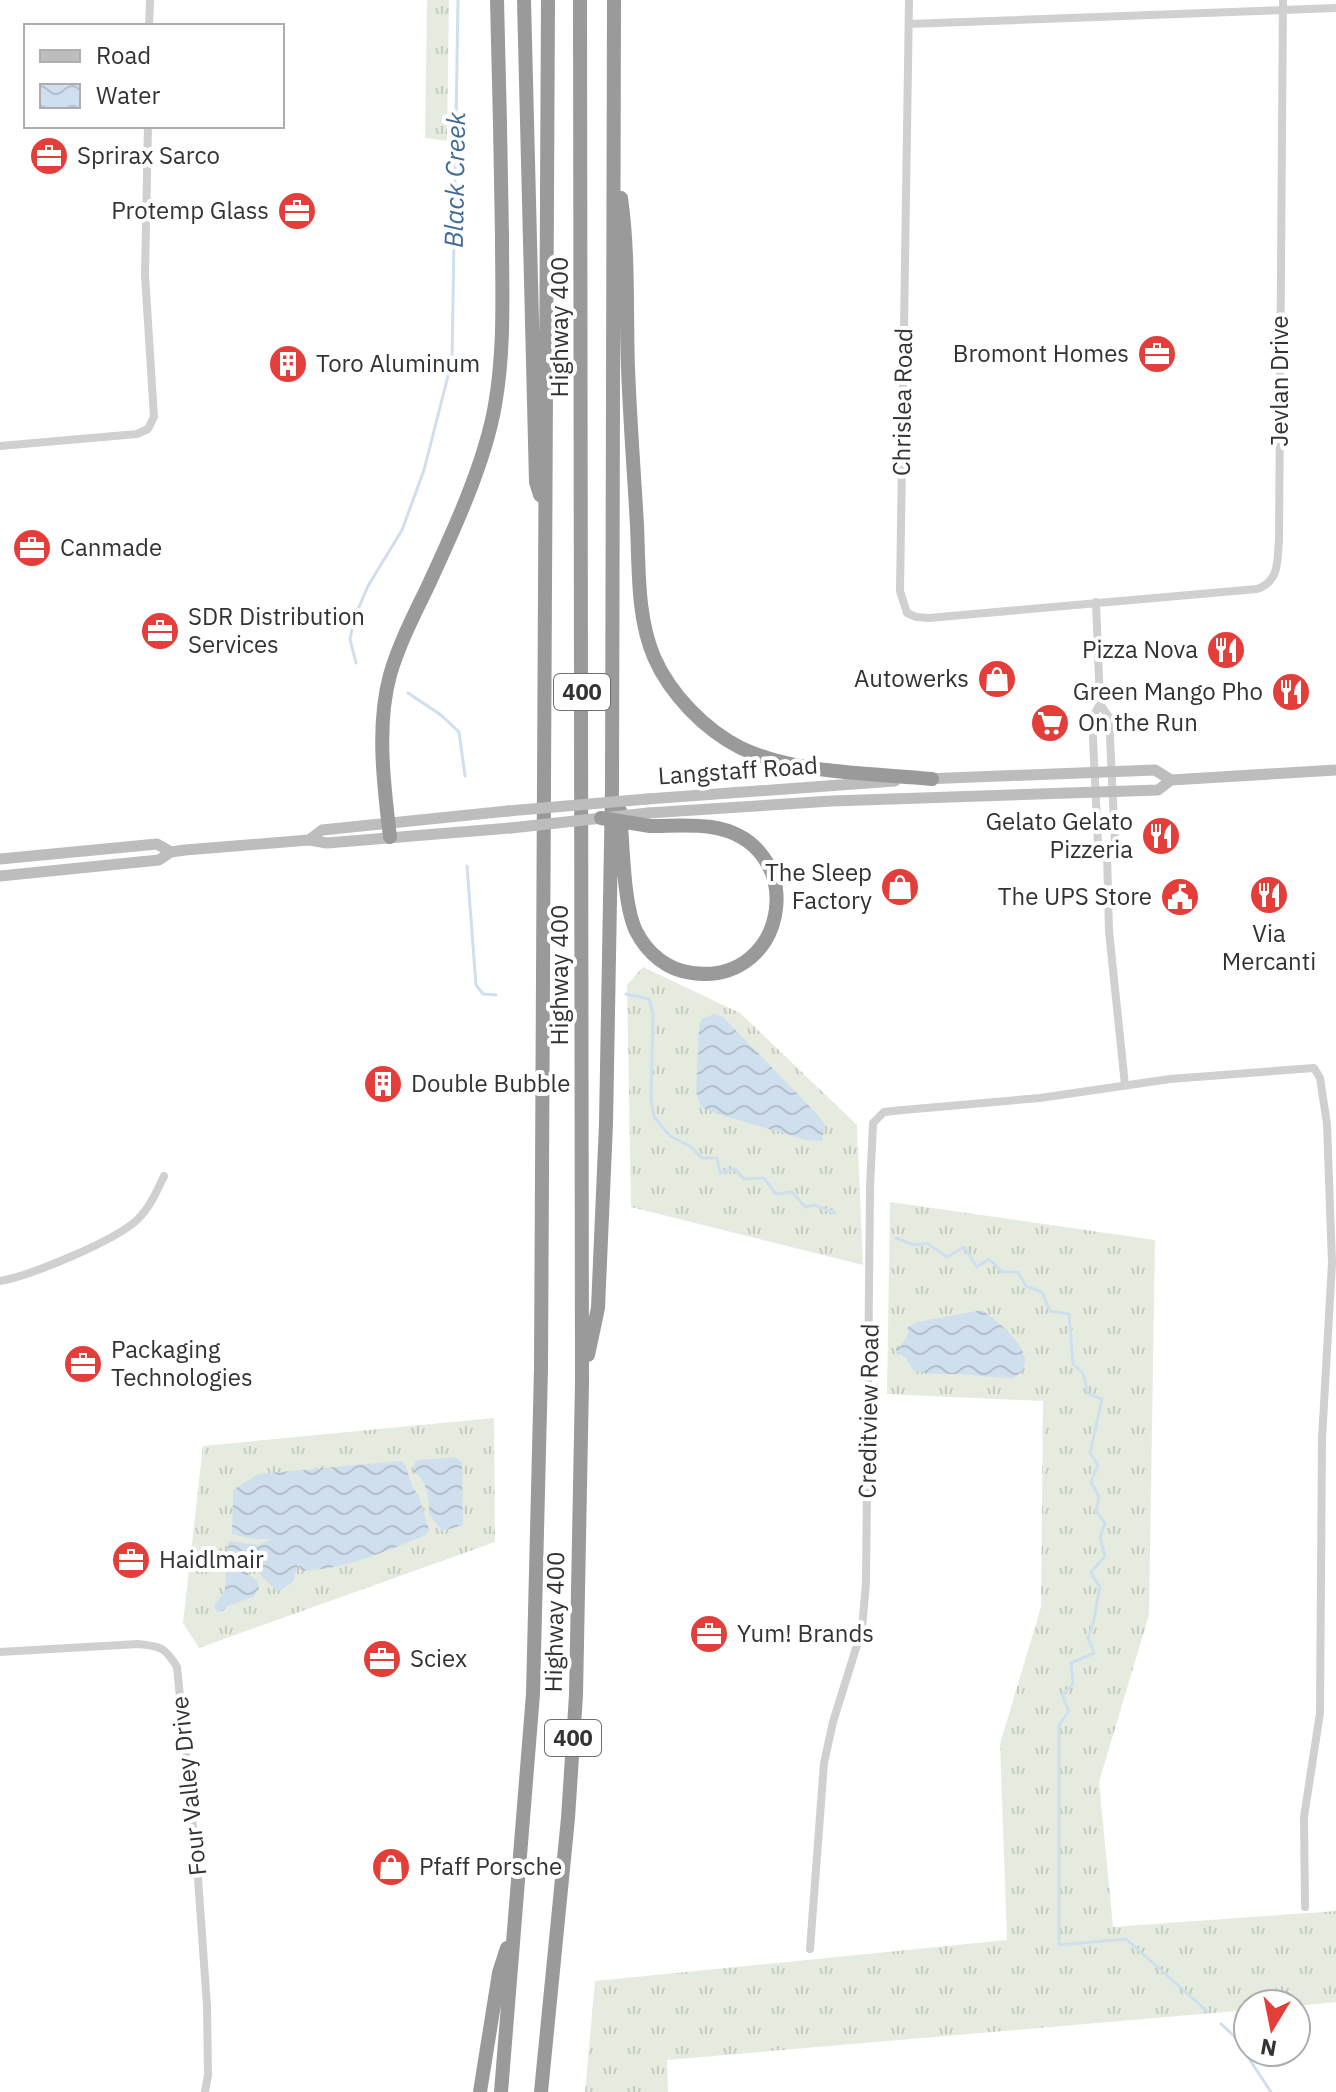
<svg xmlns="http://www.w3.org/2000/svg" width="1336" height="2092" viewBox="0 0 1336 2092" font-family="'IBM Plex Sans',sans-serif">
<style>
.grass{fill:url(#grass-tufts)}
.water{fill:url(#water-waves)}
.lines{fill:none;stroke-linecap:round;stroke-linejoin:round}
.stream{stroke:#cfdfee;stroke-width:3}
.minor{stroke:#d0d0d0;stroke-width:8}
.secondary{stroke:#bdbdbd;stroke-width:11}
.motorway{stroke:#9a9a9a;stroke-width:14}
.secondary-bridge{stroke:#bdbdbd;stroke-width:11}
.motorway-bridge{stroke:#9a9a9a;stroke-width:14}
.labels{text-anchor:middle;stroke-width:8;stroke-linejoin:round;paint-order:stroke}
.shield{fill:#fff;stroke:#707070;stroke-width:2}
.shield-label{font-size:22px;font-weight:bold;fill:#333}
.poi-label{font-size:24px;fill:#333;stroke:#fff;text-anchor:start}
.street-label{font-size:24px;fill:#333;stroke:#fff}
.water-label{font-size:26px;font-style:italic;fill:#406c96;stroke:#fff}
</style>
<defs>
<pattern id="grass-tufts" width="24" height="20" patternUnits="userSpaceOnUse" patternTransform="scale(2)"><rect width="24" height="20" fill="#e5ecdf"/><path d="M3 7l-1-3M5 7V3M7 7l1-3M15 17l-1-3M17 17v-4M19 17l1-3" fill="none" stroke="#c5cbc0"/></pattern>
<pattern id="water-waves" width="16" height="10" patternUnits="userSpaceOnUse" patternTransform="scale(2)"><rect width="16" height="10" fill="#cfdfee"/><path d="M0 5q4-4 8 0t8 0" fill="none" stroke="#b2c0cd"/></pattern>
</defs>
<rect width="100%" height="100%" fill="#fff"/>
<path class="grass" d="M427,0h22l-2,141 -22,-3z
M643,967l97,46 117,112 6,140 -232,-58 -4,-222z
M890,1202l265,38 -6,375 -50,167 14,145 223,-16v91l-40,4 -48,-2v6l-581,50 1,32h-83l10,-111 412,-41 -7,-196 41,-137 2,-206 -156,-7z
M494,1418l1,124 -296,106 -16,-25 20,-177z"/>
<path class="water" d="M714,1014l9,3 94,97 8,11 -3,16 -15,-1 -90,-26 -16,-7 -5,-15 3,-66 3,-7z
M982,1310c13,9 52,39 41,59 -2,4 -6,6 -10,9 -18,0 -36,-3 -53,-4 -17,0 -31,1 -47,-4l-7,-12 -10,-6v-4l4,-1 9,-15 -2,-4 10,-6z
M455,1457l7,5 1,63 -21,6 -13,-17c1,-14 -2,-34 -15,-42l-1,-6 4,-6z
M401,1461l5,5 6,20 7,10 10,34 -3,5c-42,17 -80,34 -125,36l-3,-8 -5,19 -16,10 -25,-26 -6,6 11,8 2,9 -6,8 -26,9 -4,5 -6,1 -3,-6 12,-17 -1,-29 4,-19 30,4 12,-6h-18l-21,-5 1,-44 25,-16z"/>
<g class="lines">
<path class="stream" d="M356,663l-6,-24 4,-20 14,-33 34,-56 22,-60 28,-110 6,-360
M408,693l33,22 18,17 6,44
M467,866l9,119 7,9 13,1
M626,994l23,5 4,14 -2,86 3,18 16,19 20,10 12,12h15l3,15 15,-4 9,10 20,-1 12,16 16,-2 13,15 9,-2 21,8
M896,1238l18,7 13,-2 20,14 17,-10 13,20 12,-8 13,13h16l8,14 16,6 8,19 19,3 4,50 10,9 5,21 14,5 -12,54 8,12 -7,17 8,15 -3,14 9,12 -5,14 5,19 -14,16 9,16c-5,18 -4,33 -12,50l6,15 -23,10 2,21 -11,11 7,16 -10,14v220l67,-6 81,72
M1221,2024l13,12 37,56"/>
<path class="minor" d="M909,0l-9,591 7,22 9,4 13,1 328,-29c23,-8 20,-28 22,-49l4,-540
M909,24l427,-16
M149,26l1,-26
M0,446l137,-12 11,-5 6,-12 -9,-142 3,-149
M1096,602l4,102 9,13 6,126 -8,11 2,77 16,154
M1100,704l-8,14 6,126 9,10
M0,1281c30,-5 117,-41 138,-62 12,-12 19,-28 26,-43
M0,1652l138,-8c22,2 27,3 39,23l21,211 9,128 1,69 -3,17
M810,1949l14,-186 9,-41 29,-93 4,-46 4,-395 3,-65 11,-11 19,-2 137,-12 130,-19 144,-11 6,10 7,46 5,139 -10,176 -2,274 -16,104 1,90"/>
<path class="secondary" d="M924,779l231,-9 16,10 165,-10
M647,799l248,-18
M648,813l184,-12 326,-11 13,-10
M309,840l13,-10 186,-19
M0,859l157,-15 14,8
M0,876l159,-16 12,-8 14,-2 124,-10 18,3 184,-15"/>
<path class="motorway" d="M524,0l12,482 4,13
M621,198c8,56 5,113 7,170 2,52 6,105 9,157 2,44 0,92 17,132 16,37 51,73 87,91 55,26 131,25 191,31
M620,811c3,32 3,93 16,120 11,22 31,39 56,42 98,13 119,-131 19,-146 -20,-3 -41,-1 -61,-1
M390,837c-6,-51 -14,-111 0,-162 9,-31 24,-60 38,-89 25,-54 57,-123 67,-181 10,-56 7,-113 7,-169 -1,-79 -3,-157 -5,-236
M588,1355l10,-47 8,-184 6,-336 2,-788
M480,2092l19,-119 8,-25
M501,2092l32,-398 8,-325 7,-1369
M541,2092l27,-274 8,-123 6,-312 -2,-1383"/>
<path class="secondary-bridge" d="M508,811l139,-12
M511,828l137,-15"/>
<path class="motorway-bridge" d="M601,818l49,8"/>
</g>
<defs>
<symbol id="office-disc" viewBox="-11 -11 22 22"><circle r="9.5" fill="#e43e3b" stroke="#fff"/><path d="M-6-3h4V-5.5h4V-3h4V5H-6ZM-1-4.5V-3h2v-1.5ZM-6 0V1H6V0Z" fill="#fff"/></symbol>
<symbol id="building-disc" viewBox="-11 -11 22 22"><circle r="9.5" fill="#e43e3b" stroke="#fff"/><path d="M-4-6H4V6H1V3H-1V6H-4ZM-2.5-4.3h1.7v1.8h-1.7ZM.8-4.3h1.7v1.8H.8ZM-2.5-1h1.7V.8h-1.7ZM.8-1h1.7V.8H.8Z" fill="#fff"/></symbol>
<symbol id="restaurant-disc" viewBox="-11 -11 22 22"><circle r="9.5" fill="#e43e3b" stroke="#fff"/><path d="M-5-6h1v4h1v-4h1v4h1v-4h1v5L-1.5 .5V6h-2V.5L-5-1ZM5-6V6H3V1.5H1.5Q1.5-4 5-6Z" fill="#fff"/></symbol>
<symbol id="shop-disc" viewBox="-11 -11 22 22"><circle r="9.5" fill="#e43e3b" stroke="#fff"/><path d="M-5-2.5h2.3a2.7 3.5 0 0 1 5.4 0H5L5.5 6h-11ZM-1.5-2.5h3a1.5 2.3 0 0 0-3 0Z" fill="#fff"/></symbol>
<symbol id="supermarket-disc" viewBox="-11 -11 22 22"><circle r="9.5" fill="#e43e3b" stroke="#fff"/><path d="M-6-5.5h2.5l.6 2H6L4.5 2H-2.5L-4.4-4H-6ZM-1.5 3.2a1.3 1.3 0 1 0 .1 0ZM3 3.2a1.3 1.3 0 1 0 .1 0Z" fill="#fff"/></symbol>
<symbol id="civic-disc" viewBox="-11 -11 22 22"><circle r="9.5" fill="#e43e3b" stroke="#fff"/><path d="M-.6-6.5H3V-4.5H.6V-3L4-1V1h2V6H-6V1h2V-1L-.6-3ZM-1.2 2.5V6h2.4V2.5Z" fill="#fff"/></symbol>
</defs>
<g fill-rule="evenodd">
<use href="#office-disc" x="27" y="134" width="44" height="44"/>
<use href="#office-disc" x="275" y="189" width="44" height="44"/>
<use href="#office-disc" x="1135" y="332" width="44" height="44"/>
<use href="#building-disc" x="266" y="342" width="44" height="44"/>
<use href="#office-disc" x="10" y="526" width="44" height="44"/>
<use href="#office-disc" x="138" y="609" width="44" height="44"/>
<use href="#restaurant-disc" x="1204" y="628" width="44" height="44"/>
<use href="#shop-disc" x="975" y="657" width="44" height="44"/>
<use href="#restaurant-disc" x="1269" y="670" width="44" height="44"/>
<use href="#supermarket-disc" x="1028" y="701" width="44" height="44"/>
<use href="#restaurant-disc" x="1139" y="814" width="44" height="44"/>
<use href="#shop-disc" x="878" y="865" width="44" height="44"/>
<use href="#restaurant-disc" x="1247" y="873" width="44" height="44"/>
<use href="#civic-disc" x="1158" y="875" width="44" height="44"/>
<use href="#building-disc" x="361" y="1062" width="44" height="44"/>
<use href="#office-disc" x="61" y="1342" width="44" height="44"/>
<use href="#office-disc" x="109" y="1538" width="44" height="44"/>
<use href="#office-disc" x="687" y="1612" width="44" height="44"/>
<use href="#office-disc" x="360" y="1637" width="44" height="44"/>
<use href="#shop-disc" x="369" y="1845" width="44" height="44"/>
</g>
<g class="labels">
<g class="shield">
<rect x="554" y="674" width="56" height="36" rx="6"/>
<rect x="545" y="1720" width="56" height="36" rx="6"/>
</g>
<g class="shield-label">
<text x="582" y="700">400</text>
<text x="573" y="1746">400</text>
</g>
<g class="poi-label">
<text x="77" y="164">Sprirax Sarco</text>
<text x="269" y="219" text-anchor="end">Protemp Glass</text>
<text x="1129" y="362" text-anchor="end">Bromont Homes</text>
<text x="316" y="372">Toro Aluminum</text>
<text x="60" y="556">Canmade</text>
<text x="188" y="625">SDR Distribution<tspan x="188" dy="28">Services</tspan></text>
<text x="1198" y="658" text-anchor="end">Pizza Nova</text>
<text x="969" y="687" text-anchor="end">Autowerks</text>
<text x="1263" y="700" text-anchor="end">Green Mango Pho</text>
<text x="1078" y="731">On the Run</text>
<text x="1133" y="830" text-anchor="end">Gelato Gelato<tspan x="1133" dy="28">Pizzeria</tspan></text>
<text x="872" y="881" text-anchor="end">The Sleep<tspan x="872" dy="28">Factory</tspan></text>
<text x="1152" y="905" text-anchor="end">The UPS Store</text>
<text x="1269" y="942" text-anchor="middle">Via<tspan x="1269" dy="28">Mercanti</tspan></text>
<text x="411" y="1092">Double Bubble</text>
<text x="111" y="1358">Packaging<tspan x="111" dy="28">Technologies</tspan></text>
<text x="159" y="1568">Haidlmair</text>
<text x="737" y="1642">Yum! Brands</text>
<text x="410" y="1667">Sciex</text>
<text x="419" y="1875">Pfaff Porsche</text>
</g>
<g class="street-label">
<text transform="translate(560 327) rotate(-90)" y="8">Highway 400</text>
<text transform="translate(1280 381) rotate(-90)" y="8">Jevlan Drive</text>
<text transform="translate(903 402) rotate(-89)" y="8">Chrislea Road</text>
<text transform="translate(738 771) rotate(-4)" y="8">Langstaff Road</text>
<text transform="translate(560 975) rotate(-90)" y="8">Highway 400</text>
<text transform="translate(869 1411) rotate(-89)" y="8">Creditview Road</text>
<text transform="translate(555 1622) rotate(-89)" y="8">Highway 400</text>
<text transform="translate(189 1786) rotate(-96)" y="8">Four Valley Drive</text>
</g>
<g class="water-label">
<text transform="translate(455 180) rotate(-89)" y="9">Black Creek</text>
</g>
</g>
<rect x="24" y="24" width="260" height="104" fill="#ffffff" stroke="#adadad" stroke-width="2"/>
<rect x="40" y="50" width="40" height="12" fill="#bdbdbd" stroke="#adadad" stroke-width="2"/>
<text x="96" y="64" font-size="24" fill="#333333">Road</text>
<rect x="40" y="84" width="40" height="24" fill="url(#water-waves)" stroke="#adadad" stroke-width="2"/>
<text x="96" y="104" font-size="24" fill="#333333">Water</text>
<g transform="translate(1272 2028) rotate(190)"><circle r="38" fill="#ffffff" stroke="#adadad" stroke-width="2"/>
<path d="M0-6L14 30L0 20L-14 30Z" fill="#e43e3b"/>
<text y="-12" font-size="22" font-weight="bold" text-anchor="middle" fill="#333333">N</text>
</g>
</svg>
